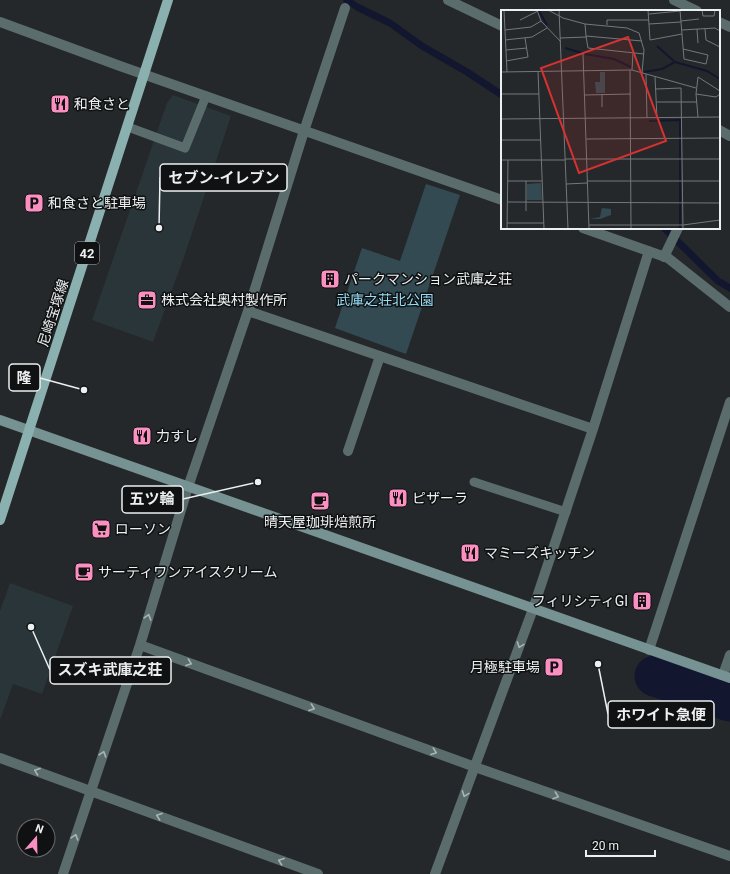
<svg xmlns="http://www.w3.org/2000/svg" width="730" height="874" viewBox="0 0 730 874" font-family="Roboto,'Noto Sans JP',sans-serif">
<style>
.built{fill:#2a3539}
.green{fill:#334a52}
.lines{fill:none;stroke-linecap:round;stroke-linejoin:round}
.stream{stroke:#12162e;stroke-width:7}
.river{stroke:#12162e;stroke-width:41}
.lane{stroke:#5a6c6c;stroke-width:9}
.street{stroke:#5a6c6c;stroke-width:10}
.secondary{stroke:#769292;stroke-width:10}
.primary{stroke:#8bb0b0;stroke-width:10}
.oneway{stroke:#abb5b5}
.labels{text-anchor:middle;stroke-width:3;stroke-linejoin:round;paint-order:stroke}
.shield{fill:#0f1112;stroke:#aaadae;stroke-width:1}
.shield-label{font-size:13px;font-weight:bold;fill:#edf0f1}
.poi-label{font-size:14px;fill:#edf0f1;stroke:#0f1112;text-anchor:start}
.park-label{font-size:14px;fill:#97dbf4;stroke:#0f1112}
.street-label{font-size:14px;fill:#edf0f1;stroke:#0f1112}
.inset-river{fill:none;stroke:#12162e;stroke-width:2}
.inset-road{fill:none;stroke:#74787a;stroke-width:1}
.view{fill:#d73232;fill-opacity:0.15;stroke:#d73232;stroke-width:2}
.inset-edge{fill:none;stroke:#edf0f1;stroke-width:2}
.leader{fill:none;stroke:#edf0f1;stroke-width:1.5}
.callout-dot{fill:#edf0f1;stroke:#0f1112;stroke-width:1.5}
.callout{fill:#0f1112;stroke:#edf0f1;stroke-width:1.5}
.callout-label{font-size:15px;text-anchor:middle;font-weight:bold;fill:#edf0f1}
</style>
<rect width="100%" height="100%" fill="#24282a"/>
<path class="built" d="M173,95l58,21 -47,141 -31,85 -61,-22 75,-217z
M10,583l63,23 -31,88 -29,-10 -13,36v-109z"/>
<path class="green" d="M426,184l34,11 -54,159 -71,-26 27,-80 38,13z"/>
<g class="lines">
<path class="stream" d="M347,0l10,7 33,16 32,23 45,26 35,23
M664,228l54,53 12,7"/>
<path class="river" d="M655,676l75,25"/>
<path class="lane" d="M128,127l57,21 21,-52
M474,482l92,30"/>
<path class="street" d="M448,0l54,26
M674,0l23,11
M0,22l120,44 382,134
M719,22l11,5
M719,130l11,6
M583,228l85,30 62,49
M664,257l14,-29
M248,311l345,118
M348,451l32,-95
M140,645l335,122 255,89
M649,650l81,-248
M723,675l7,-20
M0,758l318,116
M63,874l77,-229 48,-158 60,-176 56,-180 41,-123
M435,874l98,-265 60,-180 56,-178"/>
<path class="secondary" d="M0,420l730,258"/>
<path class="primary" d="M0,520l168,-520"/>
</g>
<defs><path id="oneway-chevron" d="M-2-3.5L2.5 0L-2 3.5" fill="none" stroke-width="1.6" stroke-linecap="round" stroke-linejoin="round"/></defs>
<g class="oneway">
<use href="#oneway-chevron" transform="translate(148 617) rotate(-73)"/>
<use href="#oneway-chevron" transform="translate(520 645) rotate(110)"/>
<use href="#oneway-chevron" transform="translate(189 663) rotate(20)"/>
<use href="#oneway-chevron" transform="translate(312 708) rotate(20)"/>
<use href="#oneway-chevron" transform="translate(434 752) rotate(20)"/>
<use href="#oneway-chevron" transform="translate(103 754) rotate(-72)"/>
<use href="#oneway-chevron" transform="translate(37 771) rotate(-160)"/>
<use href="#oneway-chevron" transform="translate(465 794) rotate(111)"/>
<use href="#oneway-chevron" transform="translate(556 796) rotate(19)"/>
<use href="#oneway-chevron" transform="translate(159 816) rotate(-160)"/>
<use href="#oneway-chevron" transform="translate(75 837) rotate(-72)"/>
<use href="#oneway-chevron" transform="translate(281 861) rotate(-160)"/>
</g>
<defs>
<symbol id="restaurant-square" viewBox="-11 -11 22 22"><rect x="-9" y="-9" width="18" height="18" rx="4" fill="#fc8fc2" stroke="#0f1112"/><path d="M-5-6h1v4h1v-4h1v4h1v-4h1v5L-1.5 .5V6h-2V.5L-5-1ZM5-6V6H3V1.5H1.5Q1.5-4 5-6Z" fill="#111"/></symbol>
<symbol id="parking-square" viewBox="-11 -11 22 22"><rect x="-9" y="-9" width="18" height="18" rx="4" fill="#fc8fc2" stroke="#0f1112"/><path d="M-3.5-5.5H1a3.5 3.5 0 0 1 0 7H-1V5.5H-3.5ZM-1-3.4V-.6H.8a1.4 1.4 0 0 0 0-2.8Z" fill="#111"/></symbol>
<symbol id="building-square" viewBox="-11 -11 22 22"><rect x="-9" y="-9" width="18" height="18" rx="4" fill="#fc8fc2" stroke="#0f1112"/><path d="M-4-6H4V6H1V3H-1V6H-4ZM-2.5-4.3h1.7v1.8h-1.7ZM.8-4.3h1.7v1.8H.8ZM-2.5-1h1.7V.8h-1.7ZM.8-1h1.7V.8H.8Z" fill="#111"/></symbol>
<symbol id="office-square" viewBox="-11 -11 22 22"><rect x="-9" y="-9" width="18" height="18" rx="4" fill="#fc8fc2" stroke="#0f1112"/><path d="M-6-3h4V-5.5h4V-3h4V5H-6ZM-1-4.5V-3h2v-1.5ZM-6 0V1H6V0Z" fill="#111"/></symbol>
<symbol id="cafe-square" viewBox="-11 -11 22 22"><rect x="-9" y="-9" width="18" height="18" rx="4" fill="#fc8fc2" stroke="#0f1112"/><path d="M-5.5-4.5H6V0H3Q3 3.5 0 3.5H-2.5Q-5.5 3.5-5.5 0ZM3-3.2v2h1.7v-2ZM-6 4.5H4V6H-6Z" fill="#111"/></symbol>
<symbol id="supermarket-square" viewBox="-11 -11 22 22"><rect x="-9" y="-9" width="18" height="18" rx="4" fill="#fc8fc2" stroke="#0f1112"/><path d="M-6-5.5h2.5l.6 2H6L4.5 2H-2.5L-4.4-4H-6ZM-1.5 3.2a1.3 1.3 0 1 0 .1 0ZM3 3.2a1.3 1.3 0 1 0 .1 0Z" fill="#111"/></symbol>
</defs>
<g fill-rule="evenodd">
<use href="#restaurant-square" x="49" y="93" width="22" height="22"/>
<use href="#parking-square" x="23" y="192" width="22" height="22"/>
<use href="#building-square" x="319" y="268" width="22" height="22"/>
<use href="#office-square" x="136" y="289" width="22" height="22"/>
<use href="#restaurant-square" x="131" y="425" width="22" height="22"/>
<use href="#restaurant-square" x="387" y="487" width="22" height="22"/>
<use href="#cafe-square" x="309" y="490" width="22" height="22"/>
<use href="#supermarket-square" x="90" y="518" width="22" height="22"/>
<use href="#restaurant-square" x="459" y="542" width="22" height="22"/>
<use href="#cafe-square" x="73" y="561" width="22" height="22"/>
<use href="#building-square" x="631" y="590" width="22" height="22"/>
<use href="#parking-square" x="543" y="656" width="22" height="22"/>
</g>
<g class="labels">
<rect class="shield" x="75" y="242" width="24" height="22" rx="3"/>
<g class="shield-label">
<text x="87" y="258">42</text>
</g>
<g class="poi-label">
<text x="74" y="109">和食さと</text>
<text x="48" y="208">和食さと駐車場</text>
<text x="344" y="284">パークマンション武庫之荘</text>
<text x="161" y="305">株式会社奥村製作所</text>
<text x="156" y="441">力すし</text>
<text x="412" y="503">ピザーラ</text>
<text x="320" y="527" text-anchor="middle">晴天屋珈琲焙煎所</text>
<text x="115" y="534">ローソン</text>
<text x="484" y="558">マミーズキッチン</text>
<text x="98" y="577">サーティワンアイスクリーム</text>
<text x="628" y="606" text-anchor="end">フィリシティGI</text>
<text x="540" y="672" text-anchor="end">月極駐車場</text>
</g>
<g class="park-label">
<text x="385" y="305">武庫之荘北公園</text>
</g>
<g class="street-label">
<text transform="translate(53 313) rotate(-72)" y="5">尼崎宝塚線</text>
</g>
</g>
<g transform="translate(501 10)">
<rect width="219" height="219" fill="#24282a"/>
<path d="M99,62h5v21h-9l-1,-11h5zM40,173l1,17h-15v-16zM101,198l9,1v6l-11,4h-10l10,-2z" fill="#334a52"/>
<path class="inset-river" d="M38,1l8,14M64,38l17,5M84,44l29,5 17,8M174,52l32,9 13,8M143,62l18,-3 13,-7 -18,-16M148,111l31,-1v109"/>
<path class="inset-road" d="M3,0l3,62M36,0l4,11 20,21M47,0l15,8 22,6 42,4 12,5 5,17 -2,23M58,0l9,219M147,0l2,30 32,-6M179,0l4,49 22,5 2,-9 -25,-6M201,0l1,6h11l1,-6M148,4l31,-3M19,10l18,-9M180,11l18,-2M84,14l1,12M148,14l32,-2M106,15v-5h42M196,19l1,14M204,19l1,11 14,7M4,20l26,-3 10,-6M181,20l33,-2 5,3M59,28l26,-1M4,30l27,-3 15,-9M141,31l-56,-5 2,12 56,6M5,40l21,-2M82,44l6,175M5,51l22,-4 -3,-19M129,60l1,159M131,60l1,-17M37,61l6,158M0,62l131,-2 64,18M145,64l1,44M154,67l2,41M155,79l25,-1 2,141M0,84h38M101,84v13M195,84l20,3 4,-3M83,85l47,-1M156,92h40M197,107l-2,-23 2,-17 22,14M0,109l219,-2M85,129l134,-1M0,130h40M64,149h155M0,150h64M7,171h34M86,171h133M65,174l21,-1M7,192l212,1M25,201v-30M6,213h37M88,215h94l37,-5M6,219l1,-69"/>
<path class="view" d="M127,27l38,104 -87,32 -38,-105z"/>
<rect width="219" height="219" class="inset-edge"/>
</g>
<path class="leader" d="M159 228L160 177M84 390L40 378M258 482L183 499M31 627L50 670M598 664L608 714"/>
<g class="callout-dot">
<circle cx="159" cy="228" r="4"/>
<circle cx="84" cy="390" r="4"/>
<circle cx="258" cy="482" r="4"/>
<circle cx="31" cy="627" r="4"/>
<circle cx="598" cy="664" r="4"/>
</g>
<g class="callout">
<rect x="160" y="164" width="127" height="27" rx="4"/>
<rect x="9" y="364" width="31" height="27" rx="4"/>
<rect x="122" y="486" width="61" height="27" rx="4"/>
<rect x="50" y="657" width="121" height="27" rx="4"/>
<rect x="608" y="701" width="106" height="27" rx="4"/>
</g>
<g class="callout-label">
<text x="224" y="183">セブン-イレブン</text>
<text x="24" y="383">隆</text>
<text x="152" y="504">五ツ輪</text>
<text x="110" y="675">スズキ武庫之荘</text>
<text x="661" y="720">ホワイト急便</text>
</g>
<g transform="translate(36 838) rotate(20)"><circle r="19" fill="#0f1112" stroke="#686a6b"/>
<path d="M0-3L7 15L0 10L-7 15Z" fill="#fc8fc2"/>
<text y="-6" font-size="11" font-weight="bold" text-anchor="middle" fill="#edf0f1">N</text>
</g>
<path d="M586 850v6h69v-6" fill="none" stroke="#edf0f1" stroke-width="2"/>
<text x="592" y="850" font-size="12" fill="#edf0f1" stroke="#0f1112" stroke-width="3" paint-order="stroke">20 m</text>
</svg>
